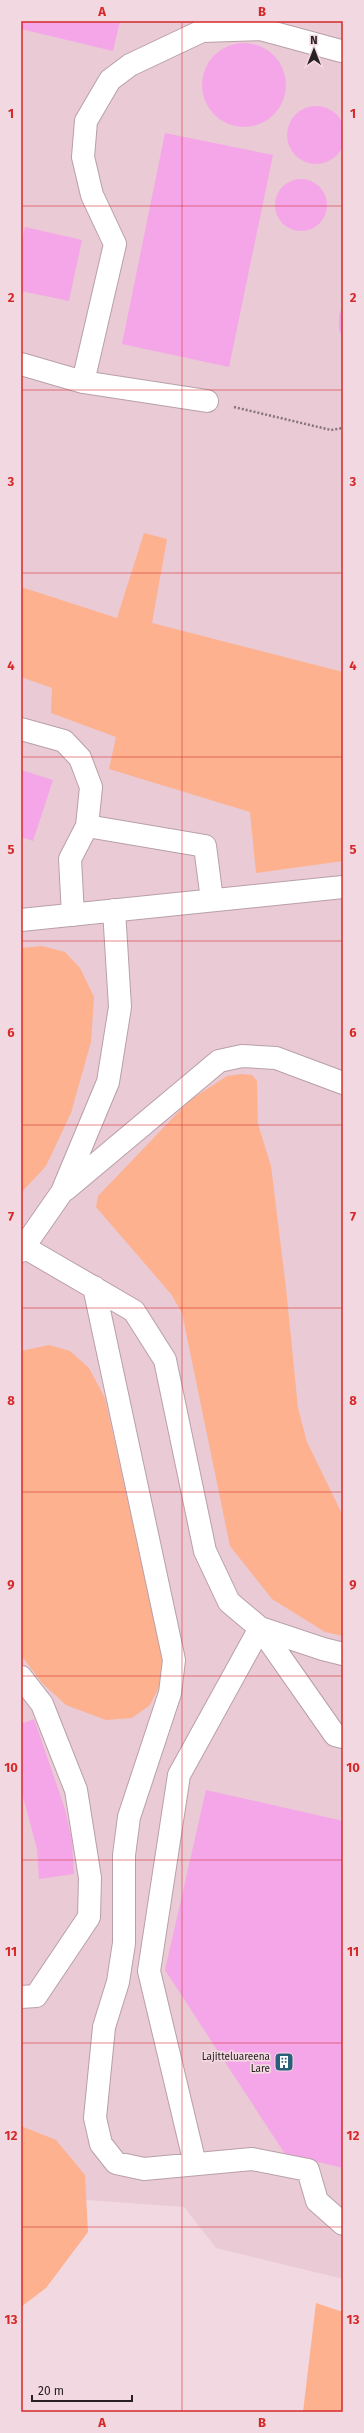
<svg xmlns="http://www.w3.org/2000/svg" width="364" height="2433" viewBox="0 0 364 2433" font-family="'Fira Sans',sans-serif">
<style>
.built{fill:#eacad4}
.green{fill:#fdb18f}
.building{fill:#f4a6e8}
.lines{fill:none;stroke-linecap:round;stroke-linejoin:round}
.minor-casing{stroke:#b8a0a8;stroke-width:24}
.path{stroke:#847479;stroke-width:2.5;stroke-dasharray:2 2;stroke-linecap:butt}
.minor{stroke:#fff;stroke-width:22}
.grid{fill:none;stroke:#d62828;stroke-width:1;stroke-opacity:0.55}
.labels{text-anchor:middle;stroke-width:3.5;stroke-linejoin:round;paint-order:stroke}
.poi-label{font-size:10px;fill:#292023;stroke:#f2d9e1;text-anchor:end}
.neatline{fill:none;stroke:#d62828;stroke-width:1.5}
.grid-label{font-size:13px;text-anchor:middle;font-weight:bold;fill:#d62828}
</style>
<rect width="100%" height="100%" fill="#f2d9e1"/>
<path class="built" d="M21,21h322v2258l-127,-31 -32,-41 -98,-7 -65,-27z"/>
<path class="green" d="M144,533l23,6 -15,84 191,49v189l-87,12 -6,-61 -141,-43 7,-32 -65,-24 1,-25 -31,-11v-90l96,31z
M42,946l23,6 15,16 14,29 -3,45 -20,71 -25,53 -25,27v-245z
M242,1074l10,1 5,6 1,43 13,42 15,122 12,120 9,34 36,74v120l-18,-4 -53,-33 -42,-53 -48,-233 -11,-19 -75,-87 2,-11 92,-96 37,-24z
M49,1345l21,6 19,17 16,30 57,259 -1,26 -11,22 -18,13 -26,2 -40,-15 -24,-22 -21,-28v-304z
M21,2126l35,14 29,35 3,57 -42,56 -25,19z
M316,2303l27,9v100h-40z"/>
<path class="building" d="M23,21h97l-7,30 -92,-22z
M202 85a42 42 0 1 1 84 0a42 42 0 1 1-84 0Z
M287 135a29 29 0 1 1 58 0a29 29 0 1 1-58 0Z
M165,133l108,22 -44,212 -107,-23z
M275 205a26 26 0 1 1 52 0a26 26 0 1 1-52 0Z
M25,227l57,13 -13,61 -48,-10v-46z
M343,305v35l-4,-11v-14z
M21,770l32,10 -20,61 -12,-4z
M34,1719l31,90 7,32 2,33 -35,5 -2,-30 -16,-60v-65z
M206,1790l137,31v347l-58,-14 -120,-184z"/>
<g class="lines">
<defs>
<path id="minor" d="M21,364l62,18 124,19
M83,382l32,-138 -23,-49 -9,-38 3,-36 24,-41 20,-15 72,-34 58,-2 81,22
M21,729l43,12 16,17 11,29 -4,39 -17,33 3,56
M87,826l118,20 7,54
M21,920l322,-33
M65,1190l154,-129 23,-5 34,2 67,25
M24,1247l110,64 31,49 40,191 24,51 31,26 63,21 20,5
M21,1251l41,-59 46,-110 12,-75 -6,-97
M94,1287l80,373 -4,33 -41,124 -5,38v88l-6,39 -14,45 -9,91 6,26 15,19 28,6 108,-10 56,11 9,31 26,23
M21,1677l21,27 34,86 14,88 -1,39 -53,79 -15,1
M195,2164l-46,-193 30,-196 81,-147 75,107 8,2"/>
</defs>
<use href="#minor" class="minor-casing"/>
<path class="path" d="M234,407l97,23 12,-2"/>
<use href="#minor" class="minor"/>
</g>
<path class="grid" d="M182,21v2391M21,206h322M21,390h322M21,573h322M21,757h322M21,941h322M21,1125h322M21,1308h322M21,1492h322M21,1676h322M21,1860h322M21,2043h322M21,2227h322"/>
<defs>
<symbol id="building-square" viewBox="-11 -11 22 22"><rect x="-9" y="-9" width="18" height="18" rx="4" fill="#2a5e7a" stroke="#f2d9e1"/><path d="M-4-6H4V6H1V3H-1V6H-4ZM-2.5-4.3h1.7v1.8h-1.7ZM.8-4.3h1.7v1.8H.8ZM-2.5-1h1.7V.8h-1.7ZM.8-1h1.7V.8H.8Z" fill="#fff"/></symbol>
</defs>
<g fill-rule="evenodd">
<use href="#building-square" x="273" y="2051" width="22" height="22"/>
</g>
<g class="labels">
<g class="poi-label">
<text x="270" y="2060">Lajitteluareena<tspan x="270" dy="12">Lare</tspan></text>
</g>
</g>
<rect width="364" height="2433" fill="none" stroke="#f2d9e1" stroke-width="44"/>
<g transform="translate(314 50)" stroke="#f2d9e1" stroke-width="3" paint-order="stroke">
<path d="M0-3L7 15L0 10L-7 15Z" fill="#292023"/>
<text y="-6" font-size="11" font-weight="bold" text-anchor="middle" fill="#292023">N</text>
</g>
<path d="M32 2395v6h100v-6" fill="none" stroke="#292023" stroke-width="2"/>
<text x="38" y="2395" font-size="12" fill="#292023" stroke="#f2d9e1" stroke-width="3" paint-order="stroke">20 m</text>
<rect x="22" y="22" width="320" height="2389" class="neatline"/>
<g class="grid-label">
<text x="102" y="16">A</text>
<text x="262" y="16">B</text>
<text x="11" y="118">1</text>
<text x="353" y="118">1</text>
<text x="11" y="302">2</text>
<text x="353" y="302">2</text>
<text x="11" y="486">3</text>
<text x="353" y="486">3</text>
<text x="11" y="670">4</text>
<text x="353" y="670">4</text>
<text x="11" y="854">5</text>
<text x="353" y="854">5</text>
<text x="11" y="1037">6</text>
<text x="353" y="1037">6</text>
<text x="11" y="1221">7</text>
<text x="353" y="1221">7</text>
<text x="11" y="1405">8</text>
<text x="353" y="1405">8</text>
<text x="11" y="1589">9</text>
<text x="353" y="1589">9</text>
<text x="11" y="1772">10</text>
<text x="353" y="1772">10</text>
<text x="11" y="1956">11</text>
<text x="353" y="1956">11</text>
<text x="11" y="2140">12</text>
<text x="353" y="2140">12</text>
<text x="11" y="2324">13</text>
<text x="353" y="2324">13</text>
<text x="102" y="2427">A</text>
<text x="262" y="2427">B</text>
</g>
</svg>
